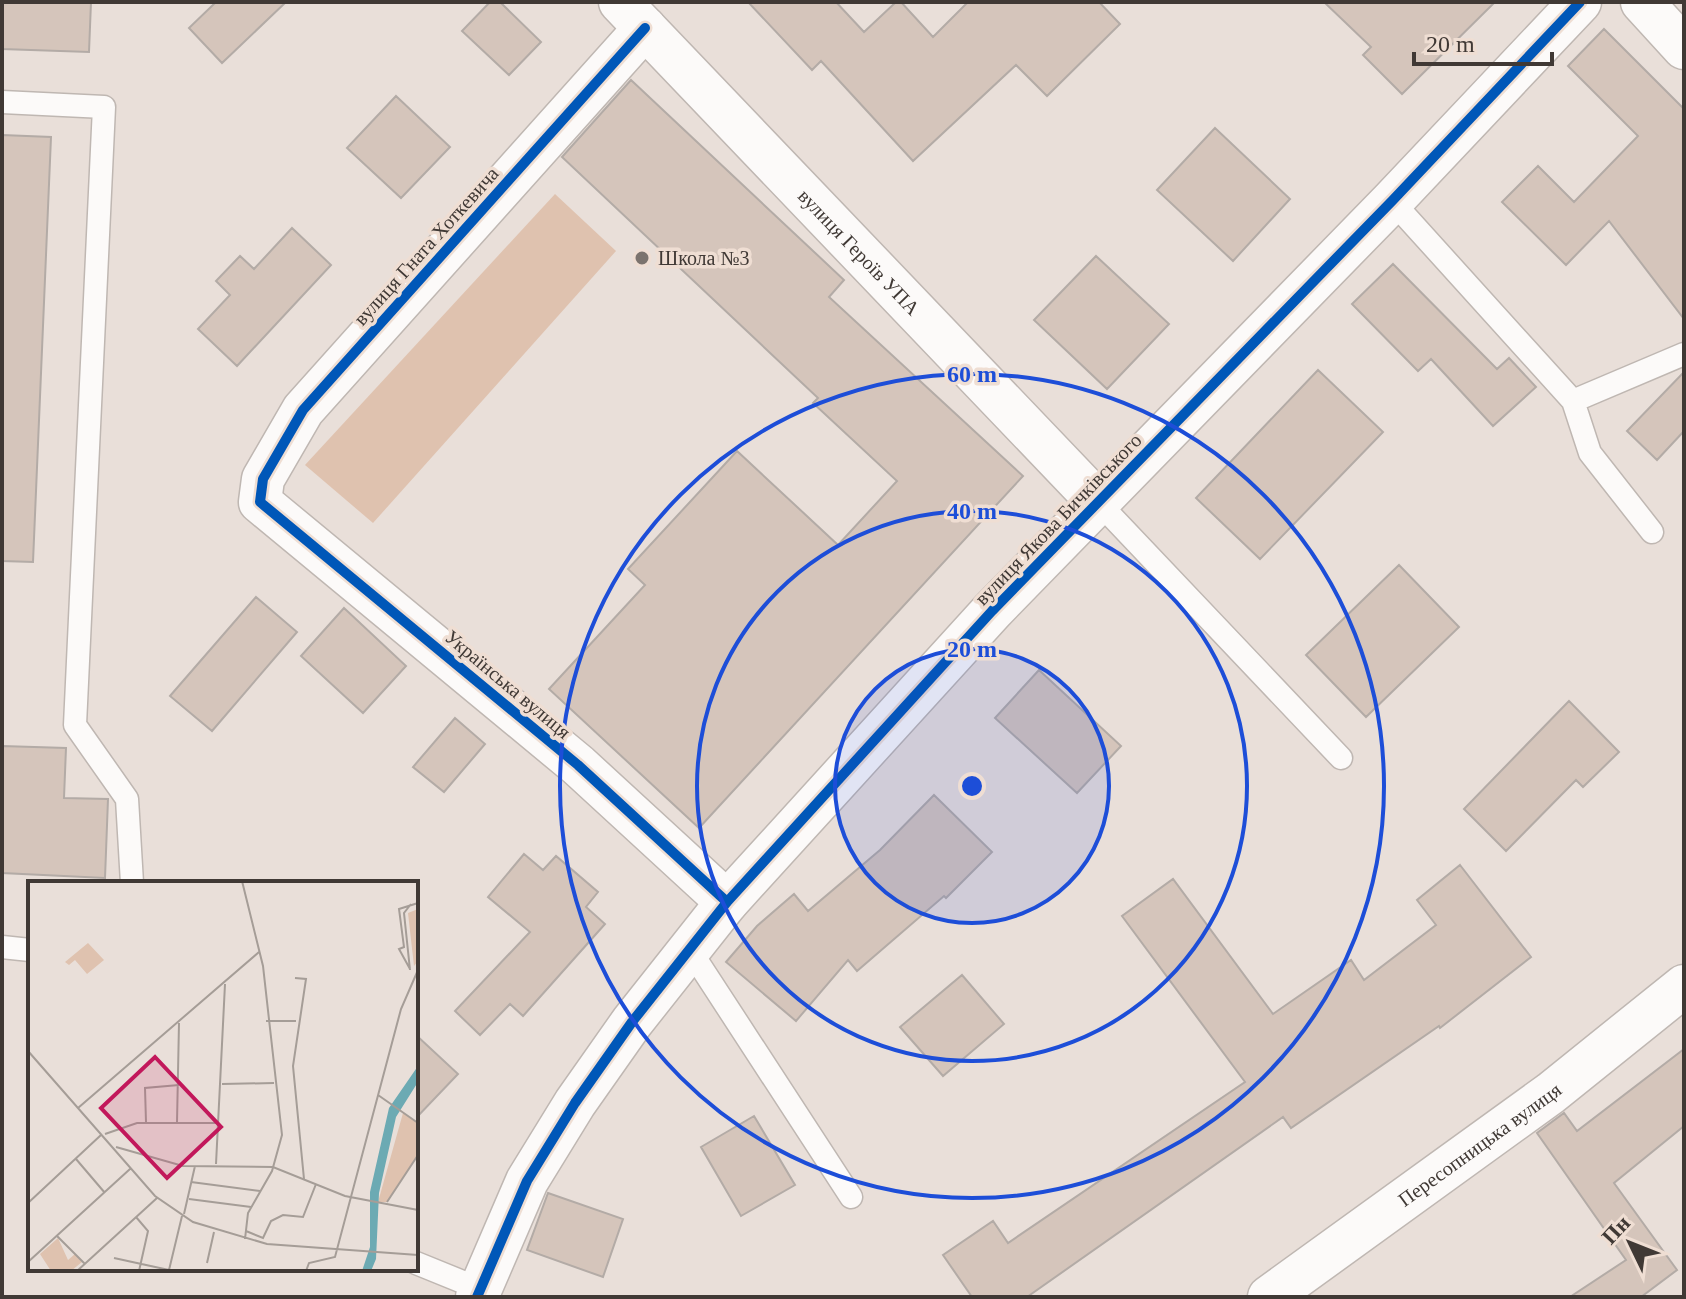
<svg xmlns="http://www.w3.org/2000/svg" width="1686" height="1299" viewBox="0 0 1686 1299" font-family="'Times New Roman',serif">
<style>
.green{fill:#dfc2af}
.building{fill:#d5c5bb;stroke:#b3aba6;stroke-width:2}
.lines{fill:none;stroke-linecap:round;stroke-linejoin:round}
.lane-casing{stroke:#bfb7b2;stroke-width:25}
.street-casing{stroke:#bfb7b2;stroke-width:45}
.lane{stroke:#fcfaf9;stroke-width:22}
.street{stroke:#fcfaf9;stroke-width:42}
.cycleway-casing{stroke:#efded3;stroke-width:15}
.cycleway{stroke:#0057b8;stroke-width:10}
.ring{fill:none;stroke:#1d4ed8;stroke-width:4}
.poi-dot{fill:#7b736e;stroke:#efded3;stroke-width:3}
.labels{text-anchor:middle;stroke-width:7;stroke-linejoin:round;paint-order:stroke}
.street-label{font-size:20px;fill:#403935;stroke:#efded3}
.poi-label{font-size:20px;fill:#403935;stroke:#efded3;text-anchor:start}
.inset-road{fill:none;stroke:#a59d97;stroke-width:2}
.view{fill:#c2185b;fill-opacity:0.15;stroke:#c2185b;stroke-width:4}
.inset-edge{fill:none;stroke:#403935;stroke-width:4}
.centre{fill:#1d4ed8;stroke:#efded3;stroke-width:4}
.ring-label{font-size:24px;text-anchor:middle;font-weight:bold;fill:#1d4ed8;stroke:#efded3;stroke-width:7;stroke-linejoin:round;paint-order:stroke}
</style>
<rect width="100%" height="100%" fill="#e9dfd9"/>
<path class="green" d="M555,194l61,57 -243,272 -68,-58z"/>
<path class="building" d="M2,2h89l-2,50 -87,-3z
M216,2h70l-64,61 -33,-35z
M490,2h10l41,40 -32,33 -47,-44z
M748,2h88l28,30 32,-30h5l32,35 35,-35h131l21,22 -73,72 -31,-31 -103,96 -92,-100 -9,9z
M1324,2h171l-93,92 -39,-39 8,-8z
M1604,29l80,80v210l-75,-98 -43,44 -64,-63 36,-36 36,36 64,-66 -70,-70z
M631,80l213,200 -15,17 194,179 -324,352 -150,-139 96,-104 -17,-16 109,-118 101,94 59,-64 -84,-78 5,-5 -256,-241z
M396,96l54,51 -49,51 -54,-50z
M1215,128l75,71 -57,62 -76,-71z
M2,135l49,2 -18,425 -31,-1z
M292,228l39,37 -94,101 -39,-37 32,-34 -14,-14 24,-25 14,13z
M1096,256l73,68 -62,65 -73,-69z
M1393,264l104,105 12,-11 27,29 -43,39 -62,-67 -13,12 -66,-67z
M1318,370l65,62 -123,127 -64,-61z
M1684,372v59l-27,29 -30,-29z
M1399,565l60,62 -93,90 -60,-62z
M256,597l41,35 -85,99 -42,-35z
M344,608l62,58 -43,47 -62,-57z
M1039,670l82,76 -44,47 -82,-75z
M1569,701l50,51 -36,35 -7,-7 -70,71 -42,-42z
M455,718l30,26 -41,48 -31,-25z
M2,746l64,2 -2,50 44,1 -3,79 -103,-5z
M934,795l58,57 -46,46 -2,-2 -87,75 -9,-11 -52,61 -70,-59 31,-36 37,-32 14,17 72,-61z
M524,854l19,16 13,-14 42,36 -12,15 19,17 -82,92 -13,-12 -30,31 -25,-24 75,-79 -42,-35z
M1460,865l71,92 -91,71 -1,-2 -148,102 -8,-11 -256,180h-55l-29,-42 50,-34 15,22 237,-161 -123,-166 51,-37 100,135 78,-54 13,20 72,-55 -19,-25z
M962,975l42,49 -61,52 -43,-49z
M416,1035l42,39 -42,44z
M1684,1049v77l-70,57 63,87 -36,27h-71l56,-37 -89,-127 27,-20 13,18z
M754,1116l41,69 -54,31 -40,-69z
M548,1193l75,26 -20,58 -76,-27z"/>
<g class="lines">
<defs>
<path id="lane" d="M2,102l102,5 -29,618 52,74 5,84
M1392,201l181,200
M1099,503l242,255
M1652,532l-62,-79 -17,-52 111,-47
M2,947l28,3
M690,950l161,247
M416,1263l64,26"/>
<g id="street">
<path id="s1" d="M620,2l479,501"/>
<path d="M1642,2l42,46"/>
<path d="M645,28l-342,382 -40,69 -3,23 318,263 149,137"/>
<path d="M477,1297l50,-116 48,-78 57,-81 95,-120 265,-291 400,-410 188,-199"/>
<path id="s2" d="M1269,1297l282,-204 133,-107"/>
</g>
</defs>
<use href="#lane" class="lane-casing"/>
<use href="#street" class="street-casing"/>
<use href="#lane" class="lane"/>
<use href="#street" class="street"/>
<defs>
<path id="cycleway" d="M645,28l-342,382 -40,69 -3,23 318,263 149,137
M477,1297l50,-116 48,-78 57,-81 95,-120 265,-291 400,-410 188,-199"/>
</defs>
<use href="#cycleway" class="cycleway-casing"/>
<use href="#cycleway" class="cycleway"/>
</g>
<circle cx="972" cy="786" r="137" fill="#1d4ed8" fill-opacity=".12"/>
<g class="ring">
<circle cx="972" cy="786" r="137"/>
<circle cx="972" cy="786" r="275"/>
<circle cx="972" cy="786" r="412"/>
</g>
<circle class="poi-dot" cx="642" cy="258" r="8"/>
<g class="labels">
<g class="street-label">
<text transform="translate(426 246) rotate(-48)" y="7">вулиця Гната Хоткевича</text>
<text dy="7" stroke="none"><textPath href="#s1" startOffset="346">вулиця Героїв УПА</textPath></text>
<text transform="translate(1058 519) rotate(-46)" y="7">вулиця Якова Бичківського</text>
<text transform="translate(508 684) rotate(40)" y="7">Українська вулиця</text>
<text dy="7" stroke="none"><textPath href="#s2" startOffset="260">Пересопницька вулиця</textPath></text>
</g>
<g class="poi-label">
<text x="658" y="265">Школа №3</text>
</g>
</g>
<g transform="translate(28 881)">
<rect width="390" height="390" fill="#e9dfd9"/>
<path d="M390,28v52l-4,5 -6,-53zM60,62l16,17 -17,14 -12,-14 -6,5 -4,-3zM375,232l15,10v32l-31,47h-9zM30,357l10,22 7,-6 7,8 -11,9h-20l-11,-17z" fill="#dfc2af"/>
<path d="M390,185v16l-22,35 -17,76 -3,66 -5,12h-9l8,-24v-55l19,-84z" fill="#6caab3"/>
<path class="inset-road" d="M214,0l21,85 19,169 -10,36 -24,42 -3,26M382,88l-11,-20 5,-2 -5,-38 19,-6M382,89l-6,-57 7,-9M267,97l11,1 -13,87 11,113M238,140h30M0,170l127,145 38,26 74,22 151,11M194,203l52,-1M350,214l40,28M50,227l181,-156M118,241l-1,-34 34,-3M149,241l2,-99M77,253l32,-11h82M88,266l67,19 90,1 72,29 73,14M48,278l29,34M188,283l9,-180M163,301l69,9M161,318l62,8M359,321l31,-47M0,322l73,-68M156,333l11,-48M108,336l12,14 -9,40M218,350l17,7 8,-17 12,-6 20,2 13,-33M29,355l28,28M86,377l55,12M0,381l102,-93M179,382l7,-31M141,389l13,-54M49,390l80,-73M278,390l3,-8 26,-6 66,-248 17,-39"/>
<path class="view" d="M127,176l66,70 -54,51 -66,-70z"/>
<rect width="390" height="390" class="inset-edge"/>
</g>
<circle cx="972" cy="786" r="12" class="centre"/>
<g class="ring-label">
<text x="972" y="382">60 m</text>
<text x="972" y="519">40 m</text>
<text x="972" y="657">20 m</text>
</g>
<rect width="1686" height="1299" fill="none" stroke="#403935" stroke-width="8"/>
<g transform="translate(1630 1243) rotate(313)" stroke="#efded3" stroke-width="6" paint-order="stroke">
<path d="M0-6L14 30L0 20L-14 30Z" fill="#403935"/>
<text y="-12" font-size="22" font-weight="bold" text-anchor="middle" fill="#403935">Пн</text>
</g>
<path d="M1414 52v12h138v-12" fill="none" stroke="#403935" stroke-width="4"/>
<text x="1426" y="52" font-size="24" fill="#403935" stroke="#efded3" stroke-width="6" paint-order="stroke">20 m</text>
</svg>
